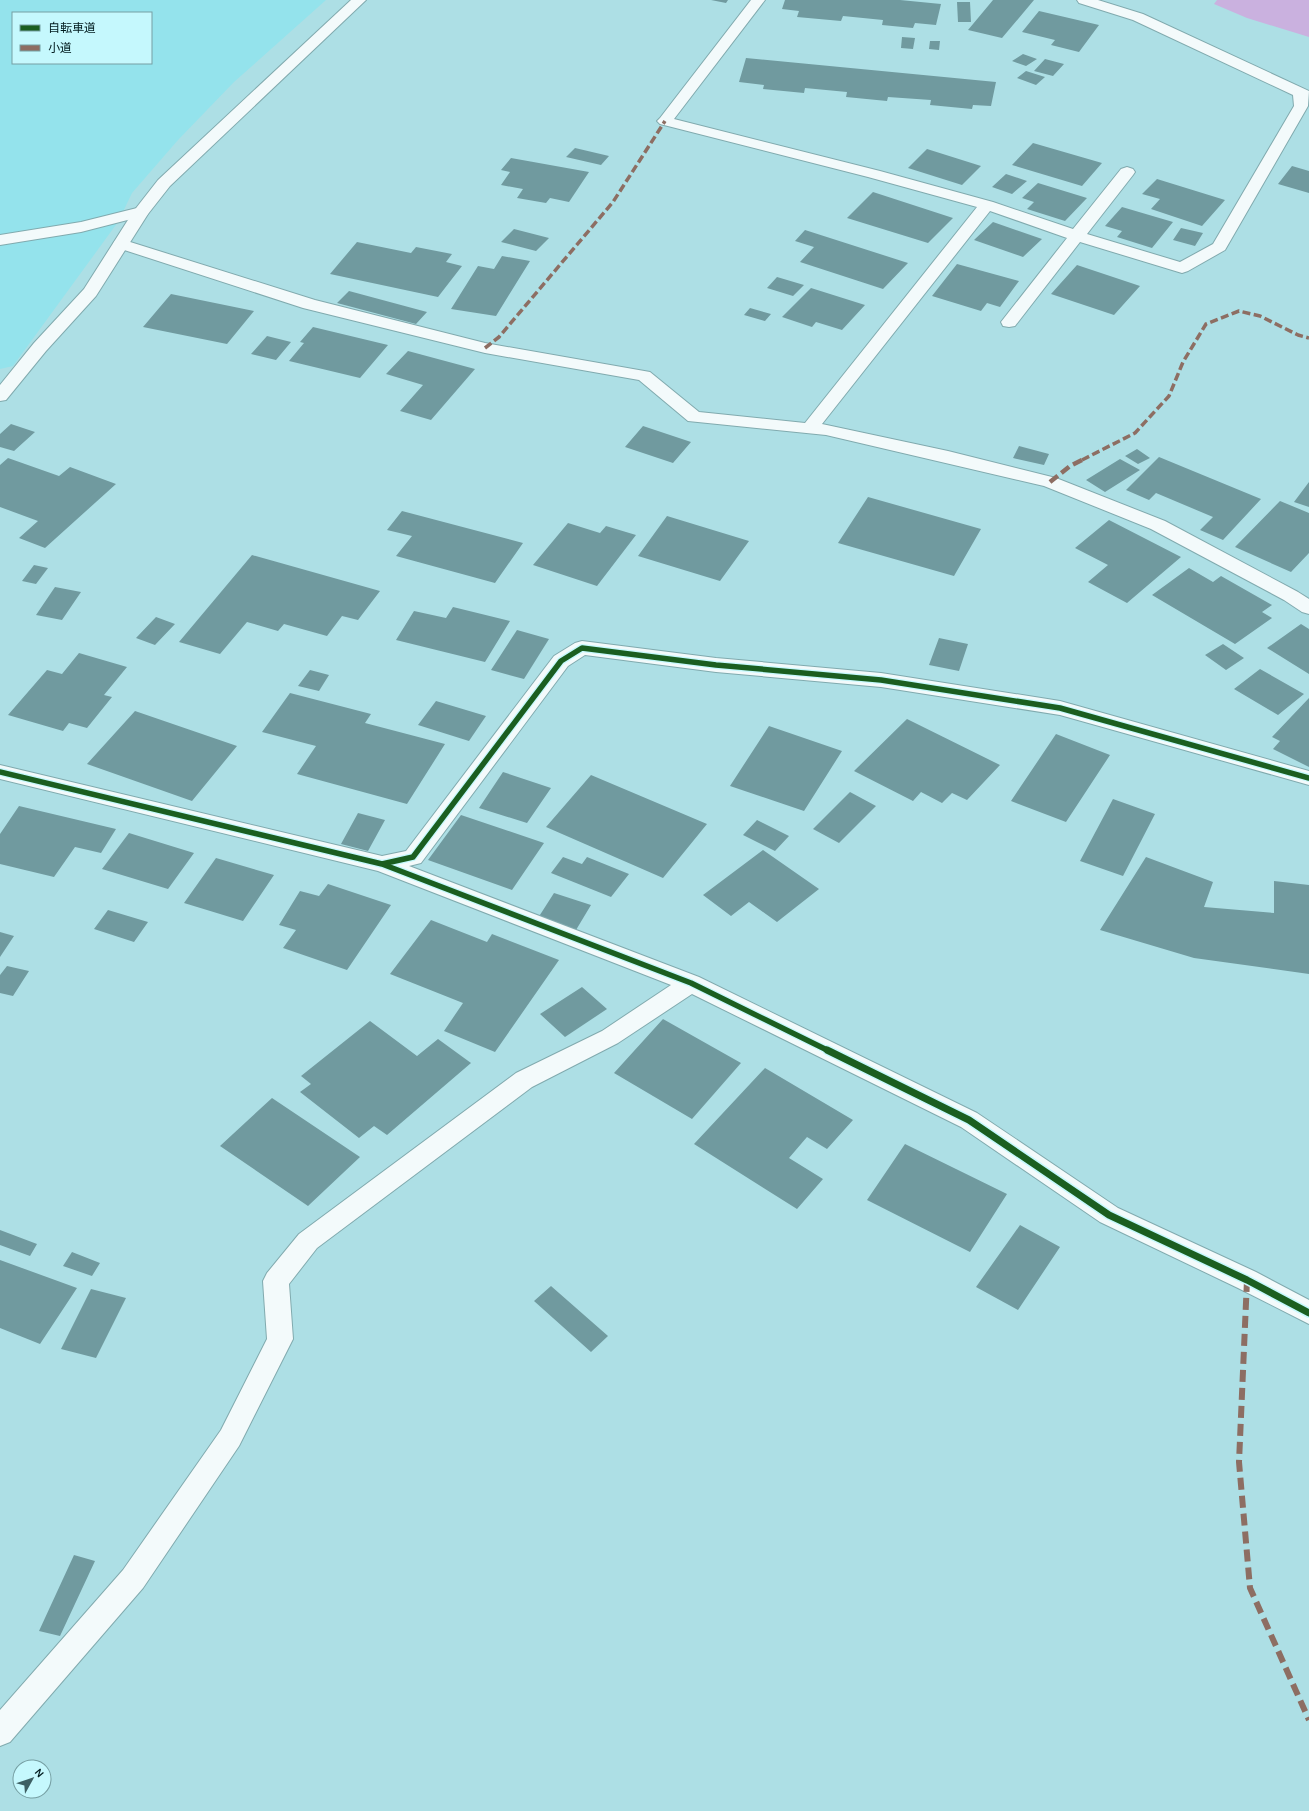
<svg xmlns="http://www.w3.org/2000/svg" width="1309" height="1811" viewBox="0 0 1309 1811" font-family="Karla,'Noto Sans JP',sans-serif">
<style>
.built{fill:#94e3ec;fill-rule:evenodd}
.water{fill:#cab1df}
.building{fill:#709a9f}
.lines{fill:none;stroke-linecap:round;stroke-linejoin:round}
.minor-casing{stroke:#81aaae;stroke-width:2}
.major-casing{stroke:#81aaae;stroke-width:2}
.minor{fill:#f3fafb;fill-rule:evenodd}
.major{fill:#f3fafb;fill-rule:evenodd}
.quiet-far2{stroke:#8d6e63;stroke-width:3.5;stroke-dasharray:8 3.5;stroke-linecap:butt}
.quiet-far1{stroke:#8d6e63;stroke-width:4.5;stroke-dasharray:10 4.5;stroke-linecap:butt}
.quiet{stroke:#8d6e63;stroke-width:6;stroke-dasharray:12 6;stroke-linecap:butt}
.cycleway-far1-casing{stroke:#c5f8fd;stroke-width:8}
.cycleway-casing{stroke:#c5f8fd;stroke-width:10}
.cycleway-far1{stroke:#1b5e20;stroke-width:5.5}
.cycleway{stroke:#1b5e20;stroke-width:7}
</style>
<rect width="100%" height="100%" fill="#addfe5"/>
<path class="built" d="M0,0h326l-92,82 -56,58 -46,53 -14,29 -105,144 -13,3zM13,13h138v50h-138z"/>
<path class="water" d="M1217,0h92v37l-62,-19 -33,-14z"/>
<path class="building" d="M711,0h17l-2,3z
M785,0h115l41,4 -5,21 -21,-2 -2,5 -31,-3 1,-5 -40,-4 -2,5 -44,-4 2,-6 -17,-2z
M993,0h41l-32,38 -34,-8z
M957,2h13l1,20h-13z
M1039,11l60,14 -20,27 -28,-7 4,-5 -33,-8z
M902,37l13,1 -2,11 -12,-1z
M930,41h10l-1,9 -10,-1z
M1023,54l14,5 -11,7 -14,-5z
M746,58l250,24 -5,24 -18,-1 -1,4 -42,-4 1,-5 -43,-3 -1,4 -41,-4 1,-5 -42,-4 -1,5 -41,-4 1,-4 -25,-3z
M1045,59l19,5 -11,12 -19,-5z
M1026,71l19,6 -9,8 -19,-7z
M1033,143l69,20 -20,23 -70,-21z
M575,148l34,8 -8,9 -35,-8z
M927,149l54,17 -19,19 -54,-17z
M511,158l78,14 -20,30 -19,-4 -4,5 -29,-5 6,-9 -22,-4 9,-13 -9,-2z
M1292,166l17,5v22l-31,-9z
M1006,174l21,7 -15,13 -20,-7z
M1157,179l68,21 -23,26 -51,-17 9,-10 -18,-5z
M1038,183l49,15 -22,23 -38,-12 7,-7 -12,-4z
M873,192l80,26 -25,25 -81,-25z
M1122,207l51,15 -21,26 -35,-11 5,-6 -17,-5z
M993,222l49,17 -19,18 -49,-17z
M1181,228l22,5 -8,13 -22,-6z
M514,229l35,9 -13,13 -35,-9z
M805,230l103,33 -25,26 -83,-27 14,-15 -19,-6z
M357,242l54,11 5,-6 36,7 -6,8 16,4 -24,31 -108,-23z
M502,256l28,5 -34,55 -45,-7 27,-43 16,3z
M957,264l62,17 -19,26 -13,-4 -6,8 -49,-15z
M1077,265l63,21 -26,29 -63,-21z
M777,277l27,8 -11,11 -26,-8z
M811,288l54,17 -23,25 -26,-8 -4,5 -30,-10z
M349,291l78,21 -11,12 -79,-21z
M171,294l83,17 -27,33 -84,-17z
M750,308l21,6 -6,7 -21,-6z
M313,327l75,18 -28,33 -71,-17 15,-18 -4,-1z
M267,336l24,6 -15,18 -25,-6z
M408,351l67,18 -44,51 -31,-9 23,-26 -37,-11z
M11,424l24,8 -21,19 -14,-4v-13z
M643,426l48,16 -18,21 -48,-16z
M1019,446l30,8 -5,11 -31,-7z
M1137,449l13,9 -12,6 -13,-8z
M1159,457l102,42 -38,41 -23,-10 13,-13 -57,-24 -7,7 -23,-10z
M8,458l51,18 11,-9 46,17 -71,64 -26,-10 19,-17 -38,-14v-42z
M1120,459l20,11 -35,22 -19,-12z
M1309,482v25l-15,-5z
M868,497l113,32 -27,47 -116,-33z
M1280,501l29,12v40l-18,19 -56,-25z
M402,511l121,32 -28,40 -99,-27 16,-20 -25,-6z
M667,516l82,25 -29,40 -82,-25z
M1109,520l72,37 -54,46 -39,-21 20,-17 -33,-17z
M568,523l32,10 6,-7 30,9 -39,51 -64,-21z
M252,555l128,36 -22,29 -16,-4 -15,20 -43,-12 -6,7 -31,-9 -27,32 -41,-12z
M34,565l14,3 -12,16 -14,-3z
M1189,568l24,14 8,-6 51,29 -10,7 10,6 -37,26 -83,-49z
M55,587l26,5 -19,28 -26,-5z
M453,607l57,14 -25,41 -89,-22 18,-29 32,7z
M156,617l19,7 -20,21 -19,-7z
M1301,624l8,5v45l-42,-26z
M517,630l32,9 -25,40 -33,-9z
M939,638l29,6 -9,27 -30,-6z
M1223,644l21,14 -18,12 -21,-15z
M79,653l48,14 -23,28 8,2 -25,31 -18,-5 -6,8 -55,-16 39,-45 15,4z
M1260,669l44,25 -26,21 -44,-26z
M310,670l19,5 -10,16 -21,-5z
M290,693l81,21 -6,9 80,21 -38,60 -110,-30 19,-28 -54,-14z
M1309,698v69l-36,-18 7,-8 -8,-4z
M436,701l50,15 -17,25 -51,-16z
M135,711l102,35 -45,55 -105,-37z
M907,719l93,46 -33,35 -15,-7 -10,10 -21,-11 -8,9 -59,-30z
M769,726l73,25 -38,60 -74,-25z
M1056,734l54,21 -44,67 -55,-21z
M503,772l48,16 -24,35 -48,-15z
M591,775l116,49 -44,54 -117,-51z
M850,792l26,14 -37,37 -26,-14z
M1113,799l42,15 -32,62 -43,-15z
M19,806l97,23 -15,24 -26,-6 -21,30 -54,-13v-30z
M358,813l27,7 -17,31 -27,-7z
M461,815l83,28 -32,47 -84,-30z
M757,820l32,16 -14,15 -32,-16z
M129,833l65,20 -26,36 -66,-20z
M763,850l56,39 -42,33 -28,-20 -18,14 -28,-21z
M563,857l19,7 5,-7 42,17 -18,23 -60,-24z
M1146,857l67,25 -9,25 70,6v-32l35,4v89l-115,-16 -94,-28z
M216,858l58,17 -31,46 -59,-18z
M328,884l63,21 -44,65 -64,-22 13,-18 -17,-5 21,-34 19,5z
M554,893l37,12 -15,25 -38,-12z
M108,910l40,12 -14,20 -40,-13z
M431,920l56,22 5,-8 67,26 -64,92 -51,-21 19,-28 -73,-29z
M0,932l14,4 -14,21z
M7,966l22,5 -16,25 -13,-3v-18z
M582,987l25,22 -42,28 -25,-23z
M663,1019l78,44 -49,56 -78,-46z
M370,1021l47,35 21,-17 33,24 -84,72 -13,-9 -15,12 -59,-46 11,-8 -10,-8z
M765,1068l88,52 -26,29 -20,-12 -18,21 34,21 -26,30 -103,-65z
M272,1098l88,59 -52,49 -88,-60z
M905,1144l102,50 -37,58 -103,-52z
M1020,1225l40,22 -42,63 -42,-23z
M0,1230l37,14 -7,12 -30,-11z
M72,1252l28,11 -8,13 -29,-10z
M0,1260l77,28 -37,56 -40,-16z
M551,1286l57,50 -17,16 -57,-51z
M91,1289l35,9 -30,60 -35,-9z
M74,1555l21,6 -35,75 -21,-5z"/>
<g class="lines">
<defs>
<path id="minor" d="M751,0h14l-91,119 206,52 113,31 80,27 48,-60 6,-2 6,2 2,3 -2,3 -46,59 93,28 33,-18 81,-138 -1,-11 -160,-75 -54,-17 -2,-3h21l45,14 166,77 -1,15 -83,144 -37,21 -6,2 -102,-31 -65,84 -6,1 -6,-1 -2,-4 66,-84 -77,-27 -168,213 126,27 108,27 109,43 133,71 11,7v15l-7,-2 -18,-12 -133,-71 -107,-43 -218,-51 -138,-14 -49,-41 -154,-27 -182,-45 -188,-61 -2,-3 2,-3 6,-2 6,2 188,59 170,43 165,29 49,40 106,11 172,-216 -109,-30 -208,-53 -3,-3 3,-3z
M141,207l6,2 2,3 -2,3 -66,17 -81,13v-10l81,-13z
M582,641l134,17 165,15 179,28 249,70v14l-249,-70 -179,-28 -165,-15 -131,-17 -17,11 -147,197 -12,3 290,111 278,136 141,95 138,64 53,28v24l-71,-36 -138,-66 -139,-95 -269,-133 -74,49 -86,44 -215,161 -28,36 4,55 -54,107 -96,142 -133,154 -10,4v-36l123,-140 98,-140 46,-91 -4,-58 4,-8 32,-39 217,-161 86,-42 69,-46 -293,-114 -378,-92v-14l382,91 24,-5 148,-195 21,-13z"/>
<path id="major" d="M351,0h15l-196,186 -22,28 -52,82 -50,55 -40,49 -6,1v-16l34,-42 50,-54 49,-77 25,-32z"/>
</defs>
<use href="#minor" class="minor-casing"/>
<use href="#major" class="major-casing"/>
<use href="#minor" class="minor"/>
<use href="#major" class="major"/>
<path class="quiet-far2" d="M485,348l14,-11 114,-135 52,-81
M1082,460l53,-27 34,-37 14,-34 23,-38 33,-13 21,5 38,19 11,3"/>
<path class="quiet-far1" d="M1050,482l20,-16 14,-7"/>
<path class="quiet" d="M1247,1280l-8,182 11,126 59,132"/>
<defs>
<path id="cycleway-far1" d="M0,772l382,92 309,119 138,68
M382,864l31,-7 148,-196 21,-13 134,17 165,15 179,28 249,70"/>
<path id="cycleway" d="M827,1050l142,70 140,95 138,65 62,33"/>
</defs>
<use href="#cycleway-far1" class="cycleway-far1-casing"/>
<use href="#cycleway" class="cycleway-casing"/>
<use href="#cycleway-far1" class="cycleway-far1"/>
<use href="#cycleway" class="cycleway"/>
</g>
<rect x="12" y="12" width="140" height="52" fill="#c5f8fd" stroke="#769fa3"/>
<rect x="20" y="25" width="20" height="6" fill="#1b5e20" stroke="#769fa3"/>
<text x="48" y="32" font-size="12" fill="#001a1d">自転車道</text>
<rect x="20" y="45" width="20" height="6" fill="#8d6e63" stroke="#769fa3"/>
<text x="48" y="52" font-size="12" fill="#001a1d">小道</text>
<g transform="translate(32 1779) rotate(50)"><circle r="19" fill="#c5f8fd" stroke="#769fa3"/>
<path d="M0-3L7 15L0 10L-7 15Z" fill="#3d5f63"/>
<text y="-6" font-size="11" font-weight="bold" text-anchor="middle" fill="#001a1d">N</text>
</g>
</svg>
